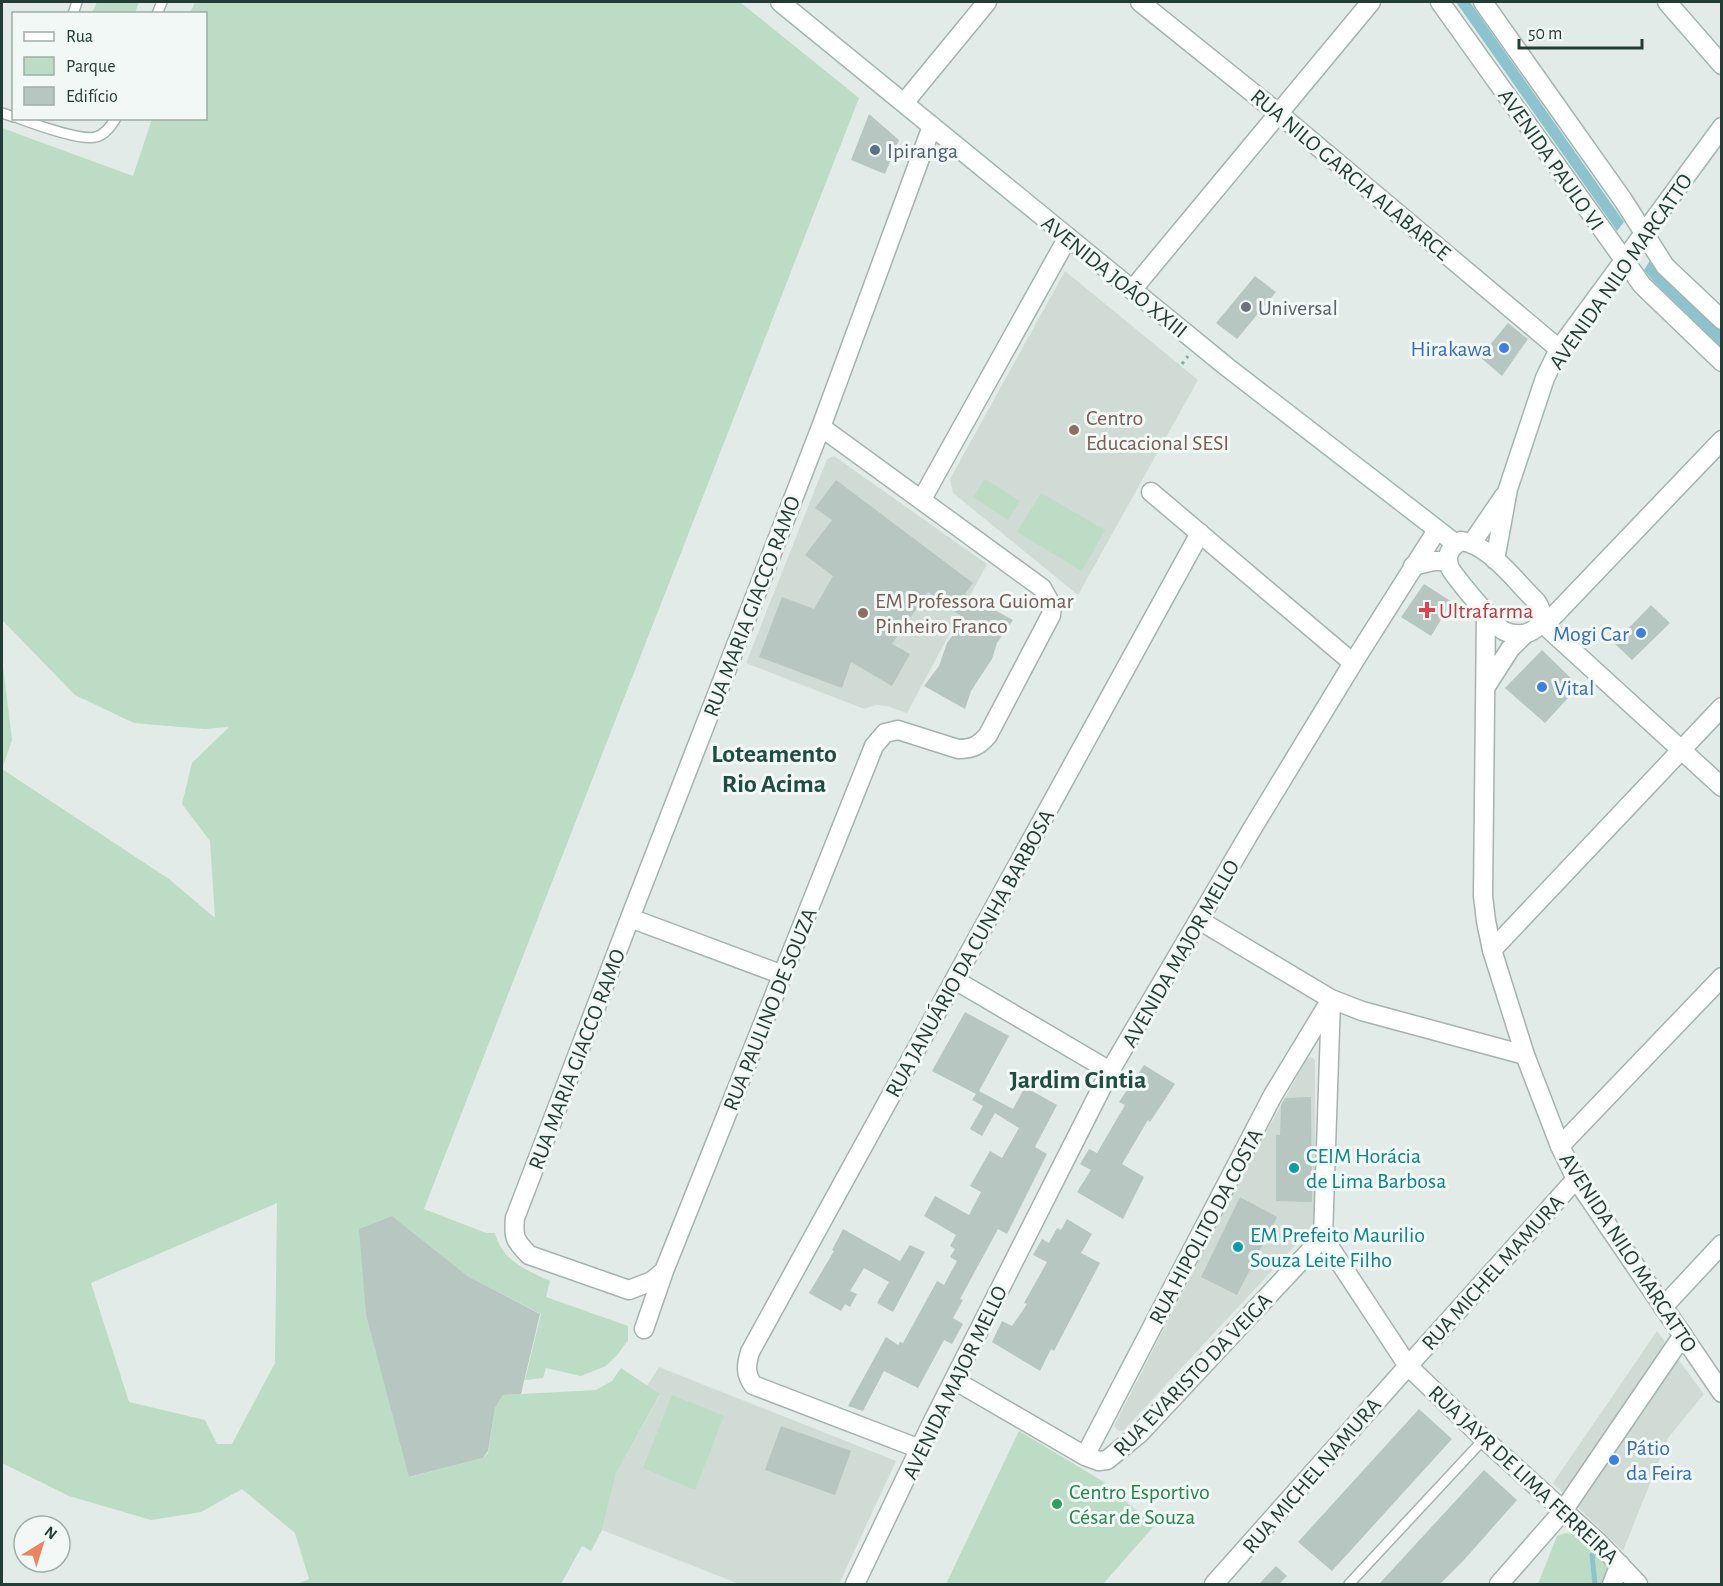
<svg xmlns="http://www.w3.org/2000/svg" width="1723" height="1586" viewBox="0 0 1723 1586" font-family="'Alegreya Sans',sans-serif">
<style>
.built{fill:#d0dbd6}
.green{fill:#bcdcc5;fill-rule:evenodd}
.water{fill:#8dc3ce}
.lines{fill:none;stroke-linecap:round;stroke-linejoin:round}
.stream{stroke:#8dc3ce;stroke-width:5}
.building{fill:#b7c6c0}
.service-casing{stroke:#a5b3ae;stroke-width:12}
.minor-casing{stroke:#a5b3ae;stroke-width:21}
.tertiary-casing{stroke:#a5b3ae;stroke-width:21}
.secondary-casing{stroke:#a1b7af;stroke-width:21}
.path{stroke:#84aea1;stroke-width:3;stroke-dasharray:3 4.5;stroke-linecap:butt}
.service{stroke:#fff;stroke-width:9}
.minor{stroke:#fff;stroke-width:18}
.tertiary{stroke:#fff;stroke-width:18}
.secondary{stroke:#fff;stroke-width:18}
.service-dot{fill:#5c6f8a;stroke:#f2f8f5;stroke-width:2}
.worship-dot{fill:#6b7280;stroke:#f2f8f5;stroke-width:2}
.shop-dot{fill:#3f7fe0;stroke:#f2f8f5;stroke-width:2}
.education-dot{fill:#8d6e63;stroke:#f2f8f5;stroke-width:2}
.health-dot{fill:#e0444e;stroke:#f2f8f5;stroke-width:2}
.culture-dot{fill:#0f9aa8;stroke:#f2f8f5;stroke-width:2}
.leisure-dot{fill:#2e9e5b;stroke:#f2f8f5;stroke-width:2}
.labels{text-anchor:middle;stroke-width:6;stroke-linejoin:round;paint-order:stroke}
.service-label{font-size:22px;fill:#4e5e75;stroke:#f2f8f5;text-anchor:start}
.street-label{font-size:22px;fill:#233c35;stroke:#f2f8f5}
.worship-label{font-size:22px;fill:#5b616d;stroke:#f2f8f5;text-anchor:start}
.shop-label{font-size:22px;fill:#366cbe;stroke:#f2f8f5;text-anchor:end}
.education-label{font-size:22px;fill:#785e54;stroke:#f2f8f5;text-anchor:start}
.health-label{font-size:22px;fill:#be3a42;stroke:#f2f8f5;text-anchor:start}
.culture-label{font-size:22px;fill:#0d838f;stroke:#f2f8f5;text-anchor:start}
.leisure-label{font-size:22px;fill:#27864d;stroke:#f2f8f5;text-anchor:start}
.quarter-label{font-size:26px;font-weight:bold;fill:#204d42;stroke:#f2f8f5}
</style>
<rect width="100%" height="100%" fill="#e2ebe7"/>
<path class="built" d="M1065,271l133,109 -120,215 -125,-102 -3,-14z
M834,456l153,108 -80,149 -20,-7 -11,-1 -12,4 -118,-46 81,-204z
M1311,1057l4,3v164l-191,206 -5,1 -5,-5 141,-274 52,-93z
M1657,1331l47,63 -36,44 -45,113 -70,-68z
M659,1367l237,94 -57,123h-100l-137,-54 14,-56 44,-79 -13,-9z"/>
<path class="green" d="M97,2h42l-4,11h-43z
M195,2h545l119,96 -435,1111 62,24h9c8,29 30,36 55,48l-4,16 82,29v14l-10,14 -12,12 -25,10 -35,-8 -3,10 -18,2 16,-66 -72,-37 -77,-61 -32,13 6,86 44,162 73,-19 5,-5 7,-45 8,-13 93,-5 16,-9 9,-13 39,26 -44,80 -14,56 -11,21 -9,-5 -21,38h-264l12,-5 -14,-46 -53,-44 -41,23 -50,8 -82,-24 -67,-33v-805l10,82 -10,29 167,110 46,39 -5,-77 -28,-37 10,-41 37,-36 -24,2 -71,-6 -59,-28 -73,-75v-492l131,48 19,-57 54,-1v-104l-16,-1zM277,1203l-2,160 -43,81h-15l-12,-24 -76,-18 -38,-119z
M985,479l35,22 -12,19 -35,-23z
M1041,493l64,37 -23,41 -65,-39z
M672,1395l52,21 -29,74 -52,-22z
M1019,1431l85,51 50,44 -51,58h-157z
M1566,1533l14,2 28,30 -4,19h-66l19,-48z"/>
<path class="water" d="M1456,2h14l154,220 -7,9z
M1651,259l6,9 64,63v16l-67,-65 -10,-12z"/>
<g class="lines">
<path class="stream" d="M1592,1555l3,29"/>
</g>
<path class="building" d="M869,114l30,26 -14,34 -34,-14z
M1255,276l21,16 -39,47 -21,-16z
M1508,323l20,16 -26,37 -22,-19z
M836,480l137,103 -8,11 48,26 -16,23 -5,16 -21,32 -6,18 -41,-23 15,-20 8,-23 18,-24 -37,-27 -36,52 18,10 -18,32 -41,-24 -9,26 -83,-31 23,-60 32,12 19,-33 -28,-21 27,-35 -17,-12z
M1424,584l28,18 -21,34 -30,-19z
M1651,605l19,18 -38,37 -18,-17z
M1542,650l37,36 -34,37 -40,-35z
M965,1012l44,24 -30,55 34,18 12,-22 32,18 -22,42 12,7 -40,80 -9,-5 -38,70 3,1 -10,18 10,6 -11,20 -8,-4 -26,48 -34,-17 -21,40 -15,-5 38,-69 12,8 2,-3 3,1 34,-62 7,4 13,-24 -7,-4 5,-8 -5,-3 6,-11 -32,-19 11,-20 34,19 12,-23 -11,-6 20,-35 12,7 17,-30 -24,-15 -13,23 -12,-7 13,-23 -11,-6 4,-6 -44,-23z
M1144,1065l31,19 -25,38 -2,-2 -26,44 22,13 -21,42 -46,-27 14,-22 -11,-6 9,-15 8,4 28,-48 -6,-3z
M1311,1097l1,105 -36,-1v-66h4l1,-30 4,-7z
M1240,1197l37,20 -40,78 -36,-18z
M392,1216l77,61 71,37 -19,80 -18,1 -8,13 -7,43 -5,7 -74,19 -43,-162 -7,-86z
M1067,1219l25,15 -11,19 19,10 -46,88 -3,-2 -11,22 -48,-29 10,-21 10,5 15,-22 -3,-1 23,-41 -14,-7 9,-16 7,4 8,-15 4,2z
M843,1229l57,32 10,-16 15,7 -32,60 -16,-9 12,-21 -25,-14 -14,23 7,3 -7,13 -5,-3 -4,7 -32,-18 25,-42 -2,-1z
M1419,1409l33,30 -120,132 -34,-29z
M781,1426l70,25 -16,44 -70,-25z
M1484,1470l33,30 -53,60 -24,24h-61z
M1276,1566l11,10 -8,8h-20z"/>
<g class="lines">
<defs>
<path id="service" d="M73,14l4,-12
M157,14l5,-12
M2,113l12,4
M18,118c16,6 63,23 78,19 9,-2 15,-11 20,-19
M1349,1584l135,-145"/>
<path id="minor" d="M1140,2l138,111 281,236
M1440,2l202,283 80,77
M1483,2l140,198 42,66 57,54
M904,103l83,-101
M1132,290l239,-288
M1151,492l202,171
M922,499l146,-262
M1545,625l177,-185
M630,918l153,57
M1199,920l132,79 31,12 163,44
M1492,950l230,-243
M955,980l155,91
M1331,999l-8,238 85,129 76,73 114,103 40,42
M1560,1146l162,-169
M664,1271l-12,10 -23,9 -100,-35c-14,-14 -16,-18 -14,-37l115,-300 191,-491 111,-301
M1663,1307l59,-63
M644,1329l20,-58 210,-525 11,-13 13,-3 60,19c14,0 21,-3 30,-14l63,-120 1,-9 -10,-18 -221,-161
M954,1380l131,76 14,5 8,-1 32,-26 184,-197
M920,1449l-167,-64c-8,-12 -7,-19 -3,-33l450,-819
M1085,1456l188,-361 57,-94
M855,1584l75,-157 180,-356 142,-242 101,-166 84,-133
M1214,1584l194,-218 168,-187
M1499,1584l64,-73 120,-176
M1612,1584l8,-20"/>
<path id="tertiary" d="M1486,612l-3,284 3,25 6,29 33,105 35,91 16,33 146,214
M1540,621l182,166
M1487,685l23,-36 14,-14"/>
<path id="secondary" d="M780,2l447,365 229,177
M1667,2l55,63
M1461,541c28,3 55,41 75,60 17,23 -9,41 -32,30 -8,-4 -49,-54 -54,-63 -1,-2 -2,-7 -2,-9 0,-8 6,-14 13,-18z
M1472,543l32,-47
M1495,560l13,-71 37,-111 14,-29 163,-222
M1413,566l20,-5h15"/>
</defs>
<use href="#service" class="service-casing"/>
<use href="#minor" class="minor-casing"/>
<use href="#tertiary" class="tertiary-casing"/>
<use href="#secondary" class="secondary-casing"/>
<path class="path" d="M1182,364l6,-8"/>
<use href="#service" class="service"/>
<use href="#minor" class="minor"/>
<use href="#tertiary" class="tertiary"/>
<use href="#secondary" class="secondary"/>
</g>
<circle class="service-dot" cx="875" cy="150" r="6"/>
<circle class="worship-dot" cx="1246" cy="307" r="6"/>
<g class="shop-dot">
<circle cx="1504" cy="348" r="6"/>
<circle cx="1641" cy="633" r="6"/>
<circle cx="1542" cy="687" r="6"/>
<circle cx="1614" cy="1460" r="6"/>
</g>
<g class="education-dot">
<circle cx="1074" cy="430" r="6"/>
<circle cx="863" cy="613" r="6"/>
</g>
<path class="health-dot" d="M1424 601h6v6h6v6h-6v6h-6v-6h-6v-6h6z"/>
<g class="culture-dot">
<circle cx="1294" cy="1168" r="6"/>
<circle cx="1238" cy="1247" r="6"/>
</g>
<circle class="leisure-dot" cx="1057" cy="1504" r="6"/>
<g class="labels">
<g class="service-label">
<text x="887" y="158">Ipiranga</text>
</g>
<g class="street-label">
<text transform="translate(1552 159) rotate(55)" y="8">AVENIDA PAULO VI</text>
<text transform="translate(1351 174) rotate(40)" y="8">RUA NILO GARCIA ALABARCE</text>
<text transform="translate(1620 271) rotate(-55)" y="8">AVENIDA NILO MARCATTO</text>
<text transform="translate(1115 276) rotate(39)" y="8">AVENIDA JOÃO XXIII</text>
<text transform="translate(751 606) rotate(-69)" y="8">RUA MARIA GIACCO RAMO</text>
<text transform="translate(969 953) rotate(-61)" y="8">RUA JANUÁRIO DA CUNHA BARBOSA</text>
<text transform="translate(1180 953) rotate(-60)" y="8">AVENIDA MAJOR MELLO</text>
<text transform="translate(769 1009) rotate(-68)" y="8">RUA PAULINO DE SOUZA</text>
<text transform="translate(576 1059) rotate(-69)" y="8">RUA MARIA GIACCO RAMO</text>
<text transform="translate(1205 1226) rotate(-62)" y="8">RUA HIPOLITO DA COSTA</text>
<text transform="translate(1629 1252) rotate(57)" y="8">AVENIDA NILO MARCATTO</text>
<text transform="translate(1492 1272) rotate(-48)" y="8">RUA MICHEL MAMURA</text>
<text transform="translate(1192 1374) rotate(-46)" y="8">RUA EVARISTO DA VEIGA</text>
<text transform="translate(954 1382) rotate(-64)" y="8">AVENIDA MAJOR MELLO</text>
<text transform="translate(1524 1474) rotate(43)" y="8">RUA JAYR DE LIMA FERREIRA</text>
<text transform="translate(1311 1475) rotate(-49)" y="8">RUA MICHEL NAMURA</text>
</g>
<g class="worship-label">
<text x="1258" y="315">Universal</text>
</g>
<g class="shop-label">
<text x="1492" y="356">Hirakawa</text>
<text x="1629" y="641">Mogi Car</text>
<text x="1554" y="695" text-anchor="start">Vital</text>
<text x="1626" y="1455" text-anchor="start">Pátio<tspan x="1626" dy="25">da Feira</tspan></text>
</g>
<g class="education-label">
<text x="1086" y="425">Centro<tspan x="1086" dy="25">Educacional SESI</tspan></text>
<text x="875" y="608">EM Professora Guiomar<tspan x="875" dy="25">Pinheiro Franco</tspan></text>
</g>
<g class="health-label">
<text x="1439" y="618">Ultrafarma</text>
</g>
<g class="culture-label">
<text x="1306" y="1163">CEIM Horácia<tspan x="1306" dy="25">de Lima Barbosa</tspan></text>
<text x="1250" y="1242">EM Prefeito Maurilio<tspan x="1250" dy="25">Souza Leite Filho</tspan></text>
</g>
<g class="leisure-label">
<text x="1069" y="1499">Centro Esportivo<tspan x="1069" dy="25">César de Souza</tspan></text>
</g>
<g class="quarter-label">
<text x="774" y="762">Loteamento<tspan x="774" dy="30">Rio Acima</tspan></text>
<text x="1078" y="1088">Jardim Cintia</text>
</g>
</g>
<rect width="1723" height="1586" fill="none" stroke="#233c35" stroke-width="6"/>
<rect x="12" y="12" width="195" height="108" fill="#f2f8f5" stroke="#9fada8" stroke-width="1.5"/>
<rect x="24" y="32" width="30" height="9" fill="#ffffff" stroke="#9fada8" stroke-width="1.5"/>
<text x="66" y="42" font-size="18" fill="#233c35">Rua</text>
<rect x="24" y="57" width="30" height="18" fill="#bcdcc5" stroke="#9fada8" stroke-width="1.5"/>
<text x="66" y="72" font-size="18" fill="#233c35">Parque</text>
<rect x="24" y="87" width="30" height="18" fill="#b7c6c0" stroke="#9fada8" stroke-width="1.5"/>
<text x="66" y="102" font-size="18" fill="#233c35">Edifício</text>
<g transform="translate(42 1544) rotate(38)"><circle r="28" fill="#f2f8f5" stroke="#9fada8" stroke-width="1.5"/>
<path d="M0-4.5L10 22L0 15L-10 22Z" fill="#eb8461"/>
<text y="-9" font-size="16" font-weight="bold" text-anchor="middle" fill="#233c35">N</text>
</g>
<path d="M1519 39v9h123v-9" fill="none" stroke="#233c35" stroke-width="3"/>
<text x="1528" y="39" font-size="18" fill="#233c35" stroke="#f2f8f5" stroke-width="4.5" paint-order="stroke">50 m</text>
</svg>
